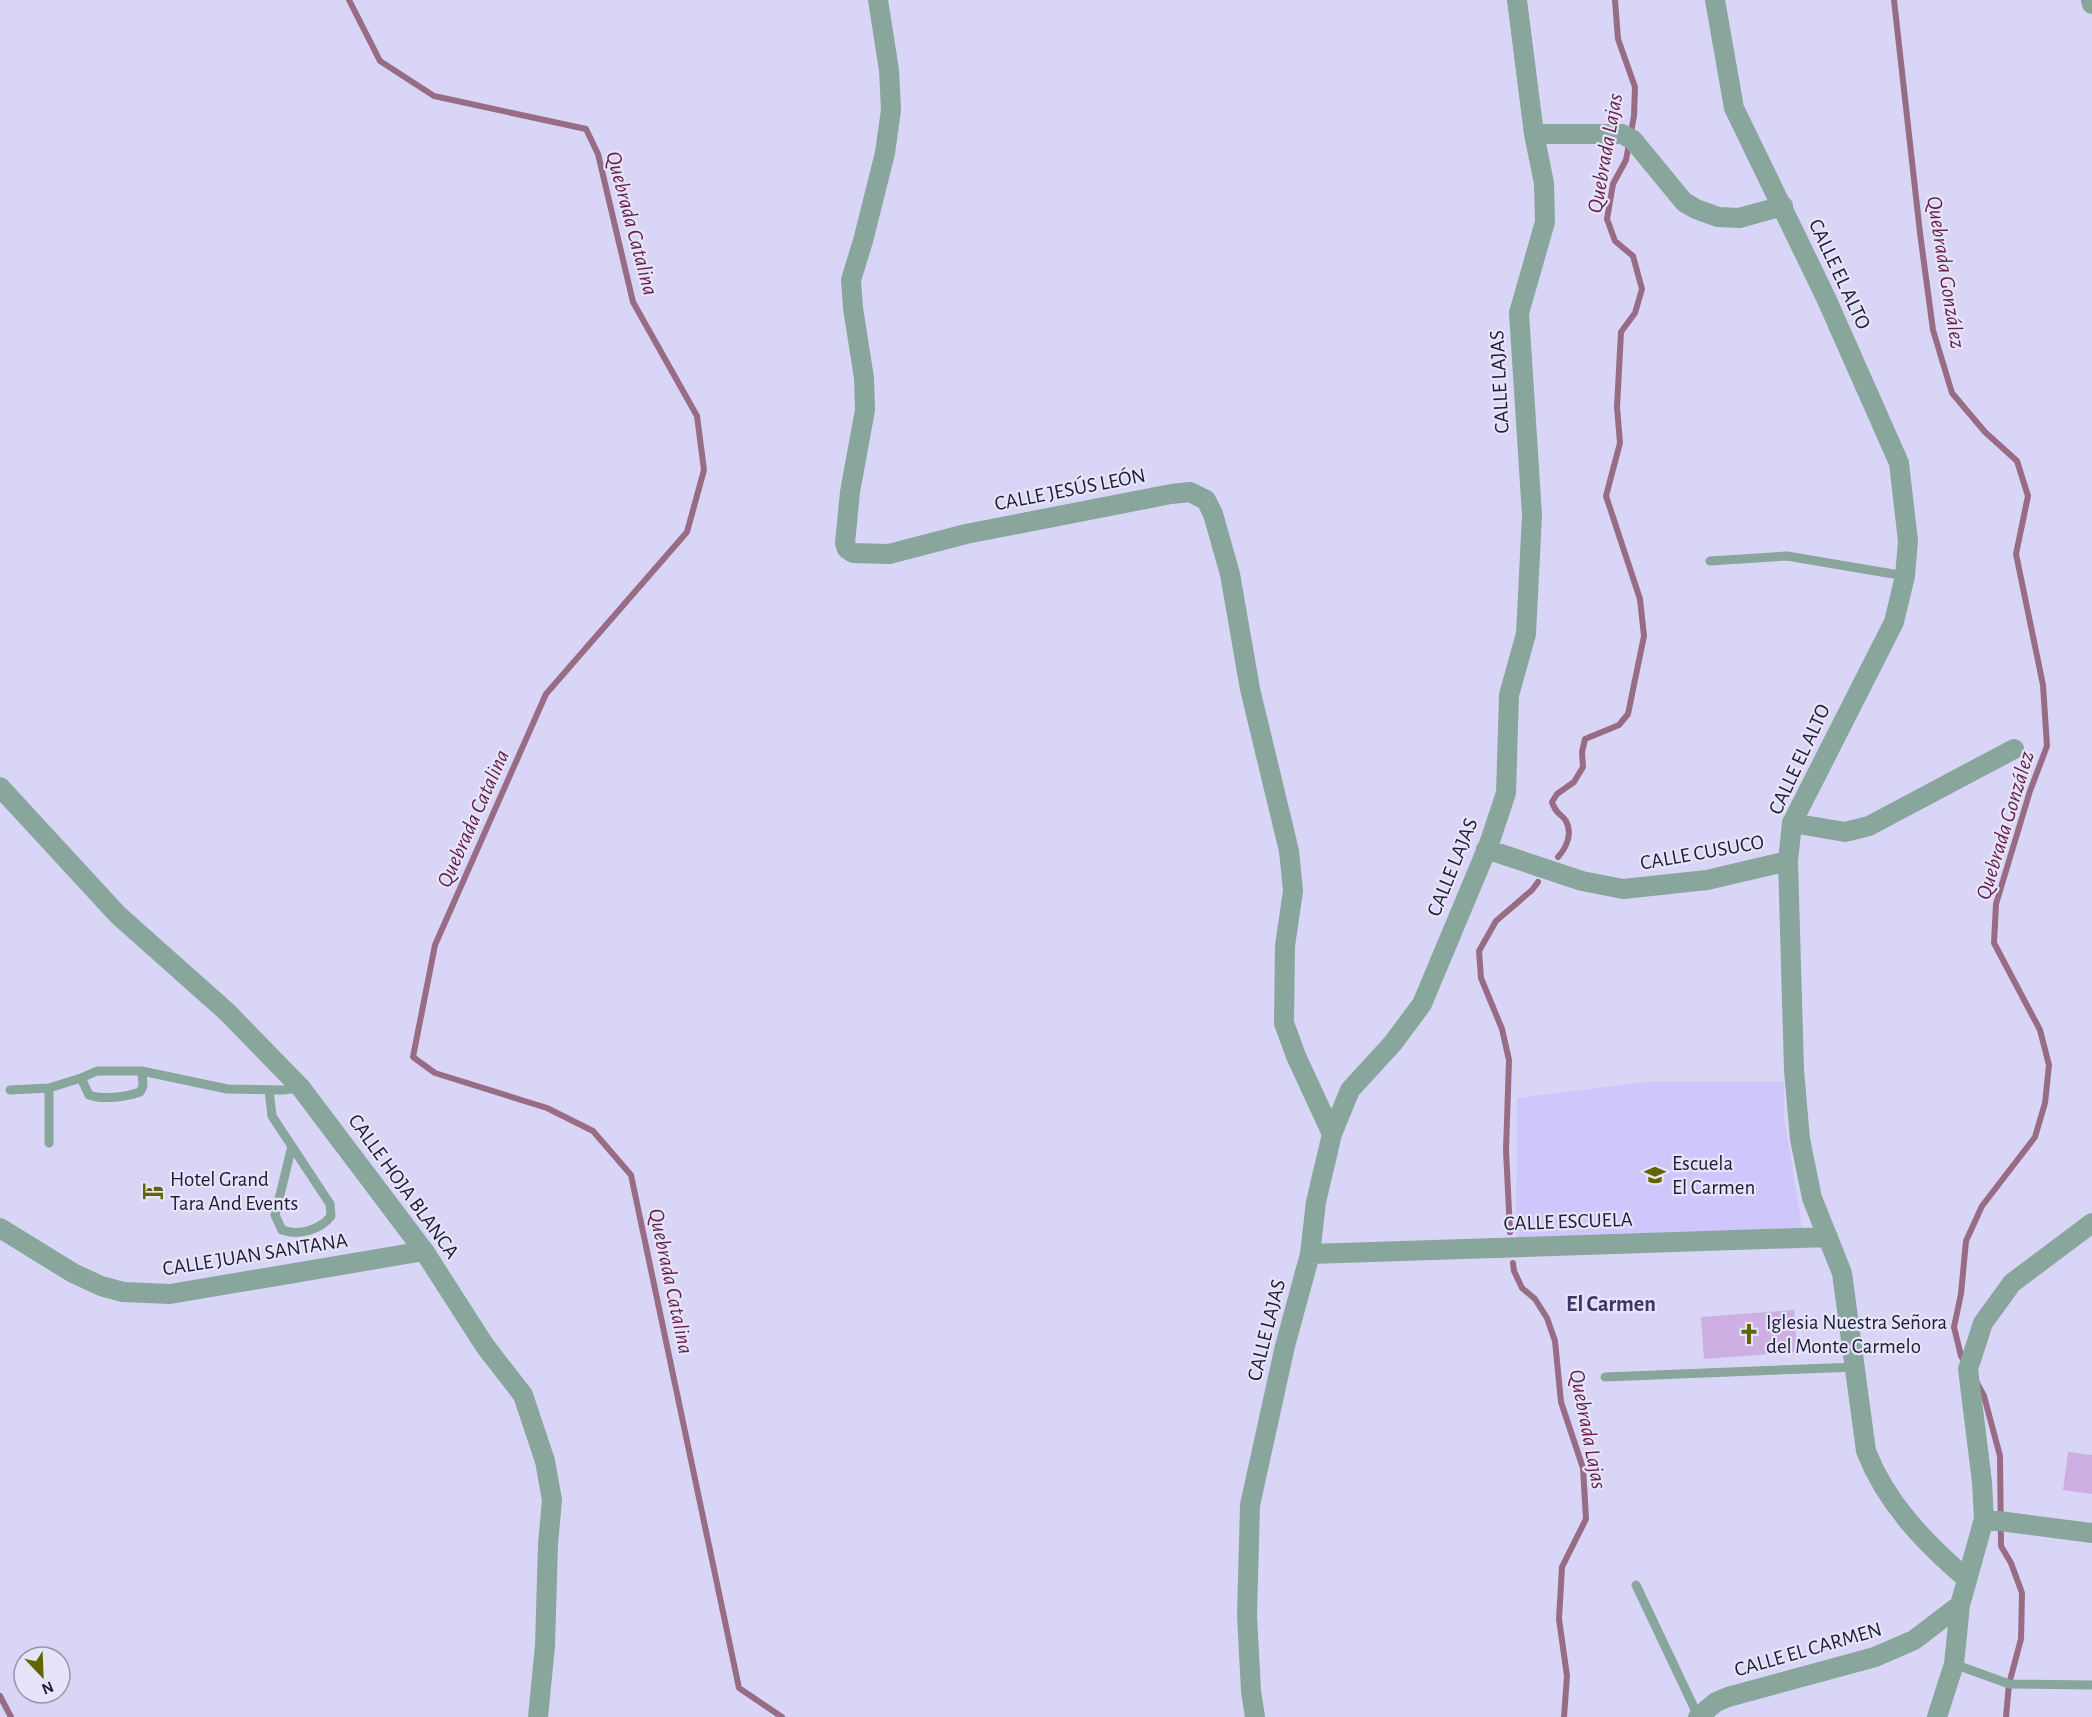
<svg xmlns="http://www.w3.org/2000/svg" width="2092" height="1717" viewBox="0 0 2092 1717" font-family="'Alegreya Sans',sans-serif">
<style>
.built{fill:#cfc7fb}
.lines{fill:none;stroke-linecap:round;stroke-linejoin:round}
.stream{stroke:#996c86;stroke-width:6}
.building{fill:#ceafe3}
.lane{stroke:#88a69c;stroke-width:9}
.street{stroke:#88a69c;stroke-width:20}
.labels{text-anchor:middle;stroke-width:4.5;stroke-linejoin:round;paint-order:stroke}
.street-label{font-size:21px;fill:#201c31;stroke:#e6e4fb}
.poi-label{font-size:21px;fill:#201c31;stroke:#e6e4fb;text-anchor:start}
.water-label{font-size:22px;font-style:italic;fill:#661e44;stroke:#e6e4fb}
.neighbourhood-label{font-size:22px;font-weight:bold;fill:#3f3564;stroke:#e6e4fb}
</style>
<rect width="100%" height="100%" fill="#d9d5f7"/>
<path class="built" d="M1646,1082h138v35l19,116 -287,6 1,-141z"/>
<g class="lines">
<path class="stream" d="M349,0l31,61 54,35 152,33 12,25 35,148 64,114 7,54 -17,62 -141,162 -111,251 -22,112 22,16 112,35 46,23 38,44 108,513 43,29
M1894,0l26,233 13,97 19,63 33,39 32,29 11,35 -12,58 27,131 4,61 -17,45 -34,113 -2,39 46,87 9,35 -4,38 -10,34 -53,69 -16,35 -5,53 -7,33 7,29 5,8
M1558,857c8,-9 15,-23 8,-36 -5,-8 -10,-6 -14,-19l5,-8 17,-12 9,-15 -1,-15 3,-13 34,-14 9,-11 16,-78 -4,-37 -34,-103 14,-53 -3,-36 4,-75 14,-19 7,-24 -9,-33 -18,-15 -8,-22 6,-35 13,-24 8,-44 1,-29 -17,-48 -3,-39
M1510,1232l-4,-82 3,-90 -7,-31 -21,-51 -2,-27 17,-30 36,-31 6,-8
M1513,1263l1,8 8,17 13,11 12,19 8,23 6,61 22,66 3,51 -24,48 -3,52 8,57 -3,41
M1977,1383l7,13 16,60 1,90 10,17 11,30 -1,46 -12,45 -3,33
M0,1696l11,21"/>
</g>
<path class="building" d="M1794,1310l3,42 -93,7 -3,-42z
M2068,1452l24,3v39l-29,-4z"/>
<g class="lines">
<path class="lane" d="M1710,561l77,-5 118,20
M81,1078l8,17c14,5 37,2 51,-3l3,-6 -1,-15
M10,1090l39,-2 32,-10 16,-7h45l85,18 56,1 16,-2
M269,1090l3,26 58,88 1,12c-11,14 -32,20 -49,14l-7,-15 17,-69
M49,1143v-55
M1605,1377l251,-10
M1636,1585l62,131
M1954,1664l55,20 83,1"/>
<path class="street" d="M878,0l11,70 2,40 -6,43 -22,88 -12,39 2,28 11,70 1,32 -15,82 -5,51 2,6 6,4 36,1 77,-20 205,-40 19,-2 16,8 7,14 17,60 20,115 39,162 4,40 -8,55 -1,77 12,33 36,78
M1715,0l19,108 92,190 73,165 9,78 -3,35 -11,46 -102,201 -4,38 6,209 6,69 12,59 30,75 24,178c20,52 59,92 101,128
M2091,0l1,4
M1534,134h88l11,6 51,62 12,7 22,8 21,1 44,-12
M0,787l118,128 109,97 74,76 123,163 61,95 38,49 22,66 7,39 -4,44 -3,102 -7,71
M1792,823l53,9 24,-6 145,-77
M1486,849l96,32 41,8 84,-9 81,-19
M0,1228l73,45 28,13 22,6 47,2 254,-43
M1310,1254l518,-17
M1984,1519l108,14
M1255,1717l-4,-26 -4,-76 3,-110 35,-159 25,-92 6,-52 16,-68 18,-44 43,-47 29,-39 67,-160 17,-51 3,-98 17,-61 6,-119 -13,-202 26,-91 -1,-39 -10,-49 -17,-134
M1698,1717l18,-15 12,-5 147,-40 39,-17 46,-35
M1937,1717l17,-53 6,-59 24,-86 -2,-37 -14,-113 15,-46 29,-40 80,-60"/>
</g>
<defs>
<symbol id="school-bare" viewBox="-9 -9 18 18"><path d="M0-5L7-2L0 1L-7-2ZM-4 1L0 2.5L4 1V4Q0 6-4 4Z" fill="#636500" stroke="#e6e4fb" stroke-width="2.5" paint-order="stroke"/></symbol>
<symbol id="hotel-bare" viewBox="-9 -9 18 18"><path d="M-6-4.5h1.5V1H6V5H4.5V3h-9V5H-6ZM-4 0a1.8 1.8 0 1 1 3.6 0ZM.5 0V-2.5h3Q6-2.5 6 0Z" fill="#636500" stroke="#e6e4fb" stroke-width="2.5" paint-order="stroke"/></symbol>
<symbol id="church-bare" viewBox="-9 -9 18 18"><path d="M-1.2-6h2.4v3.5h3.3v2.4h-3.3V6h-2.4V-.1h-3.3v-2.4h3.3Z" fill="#636500" stroke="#e6e4fb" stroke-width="2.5" paint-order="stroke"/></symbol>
</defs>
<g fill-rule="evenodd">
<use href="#school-bare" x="1640" y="1160" width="30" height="30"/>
<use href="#hotel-bare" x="138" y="1176" width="30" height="30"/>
<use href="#church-bare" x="1734" y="1319" width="30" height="30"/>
</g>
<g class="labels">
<g class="street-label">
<text transform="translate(1840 274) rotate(65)" y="7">CALLE EL ALTO</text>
<text transform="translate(1499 382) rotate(-93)" y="7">CALLE LAJAS</text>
<text transform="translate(1070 489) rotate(-11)" y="7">CALLE JESÚS LEÓN</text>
<text transform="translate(1799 759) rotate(-65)" y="7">CALLE EL ALTO</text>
<text transform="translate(1702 852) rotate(-10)" y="7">CALLE CUSUCO</text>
<text transform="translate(1452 867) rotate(-68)" y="7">CALLE LAJAS</text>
<text transform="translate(404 1186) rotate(54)" y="7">CALLE HOJA BLANCA</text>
<text transform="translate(1568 1221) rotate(-2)" y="7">CALLE ESCUELA</text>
<text transform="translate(255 1254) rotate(-9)" y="7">CALLE JUAN SANTANA</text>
<text transform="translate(1266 1330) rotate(-76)" y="7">CALLE LAJAS</text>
<text transform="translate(1808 1649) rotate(-16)" y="7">CALLE EL CARMEN</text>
</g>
<g class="poi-label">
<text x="1672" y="1170">Escuela<tspan x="1672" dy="24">El Carmen</tspan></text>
<text x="170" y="1186">Hotel Grand<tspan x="170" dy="24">Tara And Events</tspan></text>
<text x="1766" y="1329">Iglesia Nuestra Señora<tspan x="1766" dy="24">del Monte Carmelo</tspan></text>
</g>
<g class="water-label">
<text transform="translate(1604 153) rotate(-80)" y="8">Quebrada Lajas</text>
<text transform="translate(633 223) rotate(75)" y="8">Quebrada Catalina</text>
<text transform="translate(1947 272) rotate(81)" y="8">Quebrada González</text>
<text transform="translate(472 818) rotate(-66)" y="8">Quebrada Catalina</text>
<text transform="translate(2004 825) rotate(-73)" y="8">Quebrada González</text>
<text transform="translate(672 1281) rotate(78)" y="8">Quebrada Catalina</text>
<text transform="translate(1589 1429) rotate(79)" y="8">Quebrada Lajas</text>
</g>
<g class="neighbourhood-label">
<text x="1611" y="1311">El Carmen</text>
</g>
</g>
<g transform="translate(42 1675) rotate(157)"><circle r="28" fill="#e6e4fb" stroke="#9794aa" stroke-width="1.5"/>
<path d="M0-4.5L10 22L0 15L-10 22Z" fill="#636500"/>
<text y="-9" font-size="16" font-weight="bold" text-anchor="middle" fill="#201c31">N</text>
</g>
</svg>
